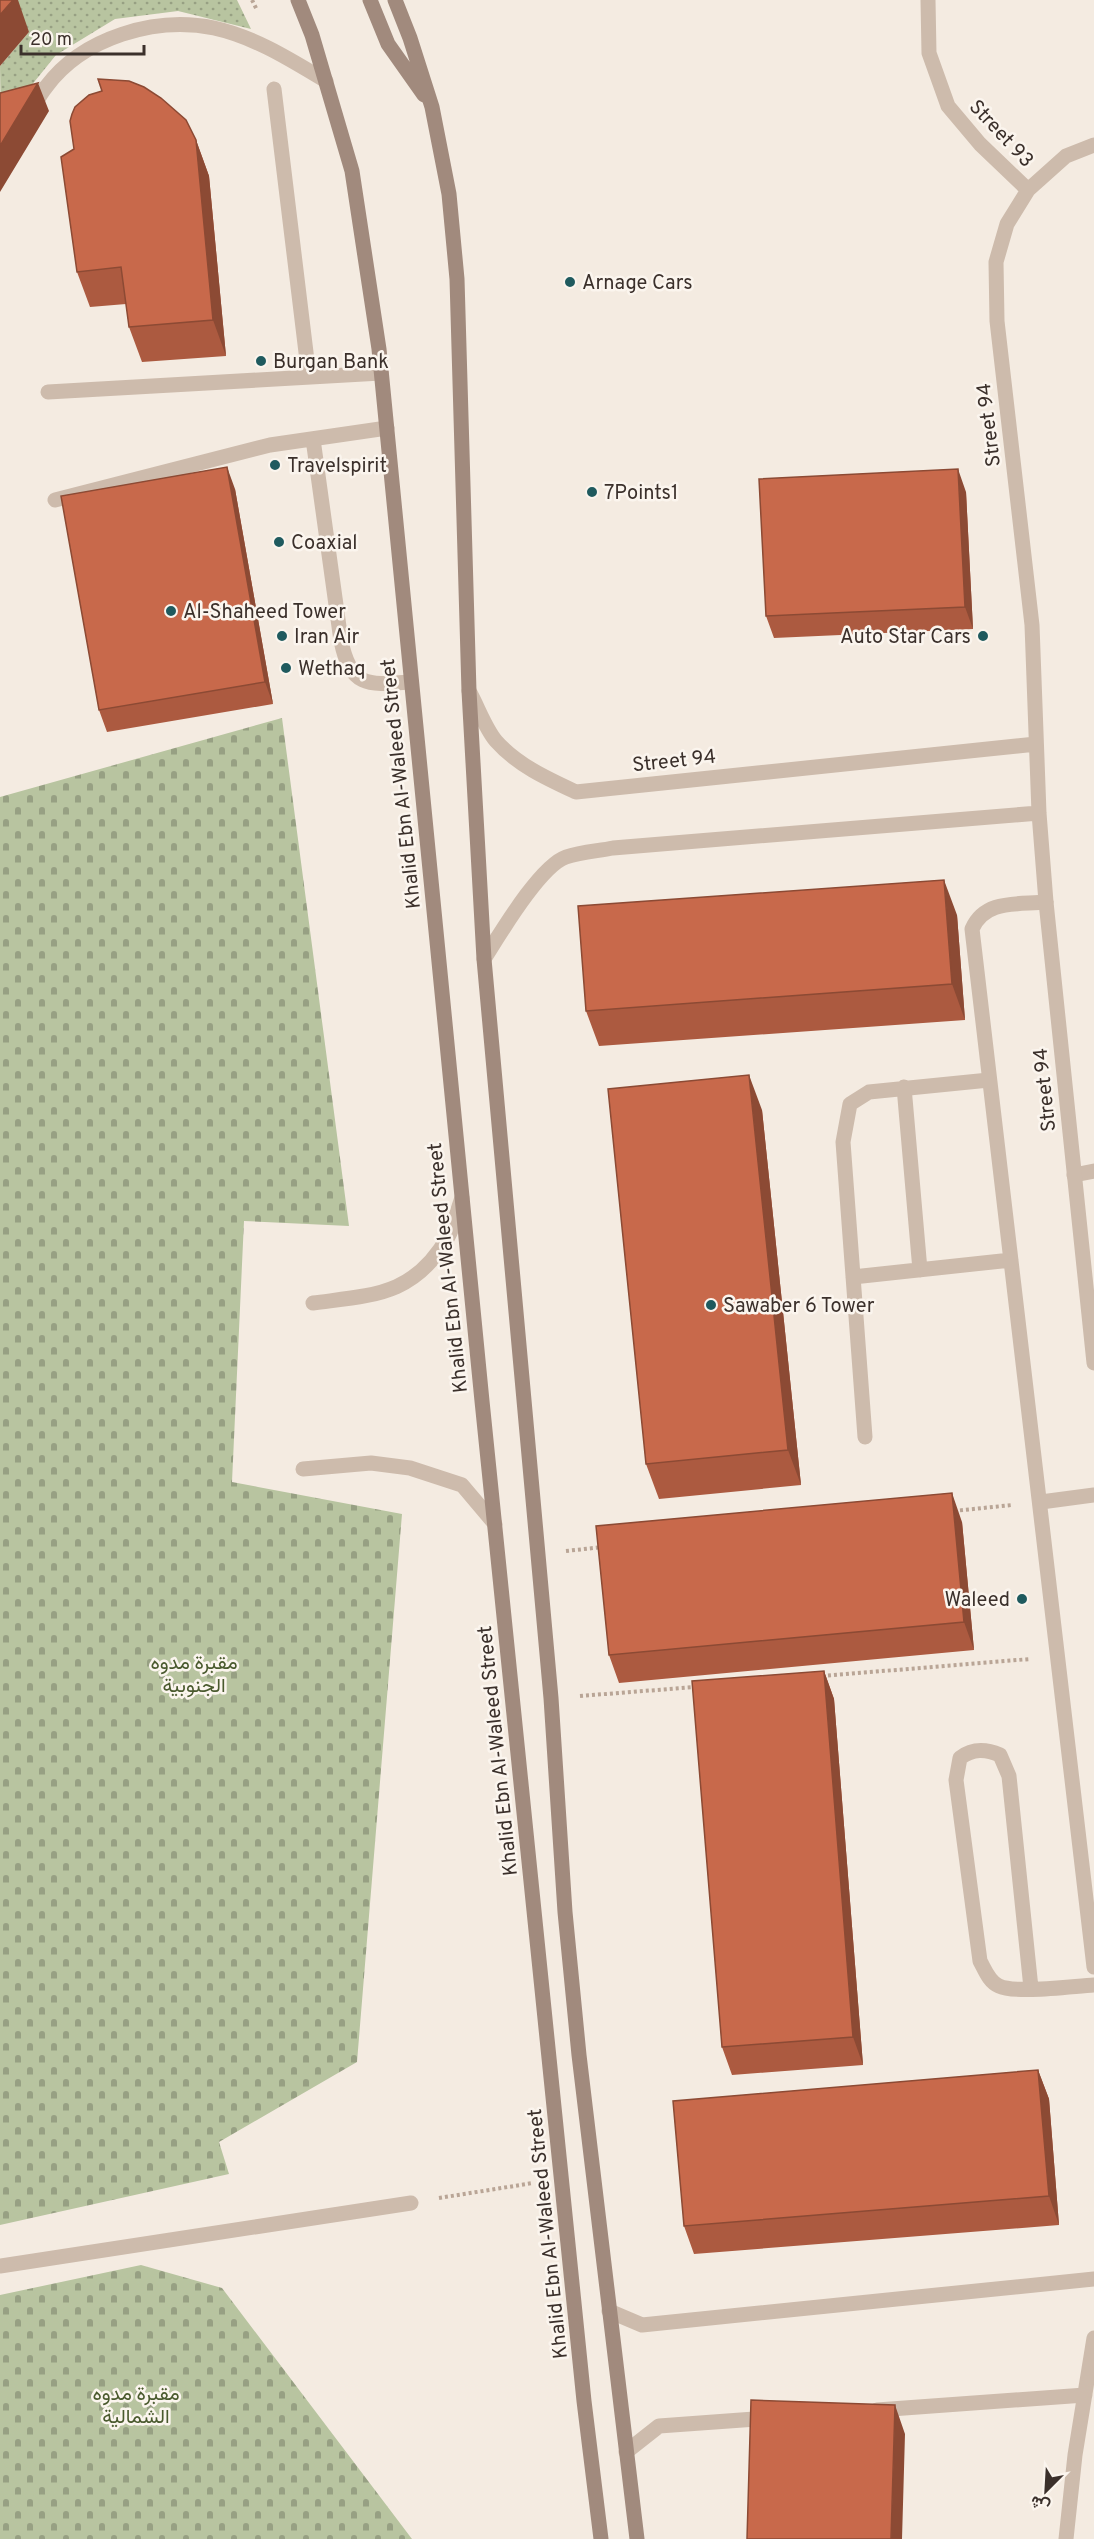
<svg xmlns="http://www.w3.org/2000/svg" width="1094" height="2539" viewBox="0 0 1094 2539" font-family="Overpass,Vazirmatn,sans-serif">
<style>
.cemetery{fill:url(#cemetery-stones)}
.park{fill:url(#park-dots)}
.lines{fill:none;stroke-linecap:round;stroke-linejoin:round}
.path{stroke:#b9a596;stroke-width:4;stroke-dasharray:3 3;stroke-linecap:butt}
.lane{stroke:#cdbbac;stroke-width:15}
.street{stroke:#cdbbac;stroke-width:15}
.secondary{stroke:#a18a7d;stroke-width:15}
.wall{fill:#ac5a40}
.shaded-wall{fill:#8c4a34}
.building{fill:#c8694b;stroke:#8c4a34;stroke-width:1.5}
.poi-dot{fill:#1f5a5e;stroke:#fbf5ee;stroke-width:2}
.labels{text-anchor:middle;stroke-width:5;stroke-linejoin:round;paint-order:stroke}
.street-label{font-size:20px;fill:#3b302b;stroke:#fbf5ee}
.poi-label{font-size:20px;fill:#3b302b;stroke:#fbf5ee;text-anchor:start}
.park-label{font-size:20px;fill:#4a5a2e;stroke:#fbf5ee}
</style>
<defs>
<pattern id="cemetery-stones" width="16" height="16" patternUnits="userSpaceOnUse" patternTransform="scale(1.5)"><rect width="16" height="16" fill="#b8c4a0"/><path d="M2 7V4a2 2 0 0 1 4 0v3zM10 15v-3a2 2 0 0 1 4 0v3z" fill="#97a083"/></pattern>
<pattern id="park-dots" width="8" height="8" patternUnits="userSpaceOnUse" patternTransform="scale(1.5)"><rect width="8" height="8" fill="#b8c4a0"/><path d="M2 2h.1M6 6h.1" fill="none" stroke="#97a083" stroke-width="1.8" stroke-linecap="round"/></pattern>
</defs>
<rect width="100%" height="100%" fill="#f4ebe1"/>
<path class="cemetery" d="M282,718l67,508 -105,-5 -12,261 170,32 -45,548 -138,80 10,32 -229,51v-1428z
M141,2265l81,23 190,251h-412v-244z"/>
<path class="park" d="M4,0h233l14,29 -73,-18 -63,8 -59,36 -55,68 -1,-57 29,-34z"/>
<g class="lines">
<path class="path" d="M252,0l5,10
M954,1511l58,-6
M566,1551l37,-4
M822,1676l208,-17
M580,1696l115,-9
M439,2198l94,-15"/>
<path class="lane" d="M274,89l35,288
M31,111c5,-8 9,-17 15,-24 37,-50 110,-71 168,-59 41,9 77,32 112,53
M48,392l333,-19
M313,439l28,202c10,47 27,44 70,41
M55,500l215,-55 117,-17
M1046,902c-28,3 -61,-3 -74,27l122,1038
M904,1087l16,183
M1074,1175l20,-4
M853,1277l158,-17
M313,1303c60,-8 101,-7 135,-66 6,-11 9,-26 14,-39
M865,1437l-22,-295 7,-38 19,-12 120,-12
M303,1469l68,-6 39,5 52,17 33,39
M1041,1502l53,-7
M1031,1988l-22,-212 -9,-21c-14,-6 -27,-7 -40,3l-4,22 24,181c5,9 9,21 19,25 16,8 75,0 95,-1
M0,2266l411,-63
M609,2311l33,14 452,-46
M877,2410l208,-15
M626,2452l33,-26 110,-8
M1066,2539l9,-84 19,-117"/>
<path class="street" d="M928,0l1,53 19,53 32,38 48,46
M1094,145l-28,11 -38,34 -21,34 -11,38 1,59 35,304 7,188 7,89 48,461
M469,691c9,16 16,37 27,50 21,24 52,38 80,51l460,-48
M484,959c16,-25 56,-93 82,-102 15,-5 32,-6 47,-9l426,-35"/>
<path class="secondary" d="M298,0l14,35 40,136 27,178 103,1052 102,1000 17,138
M370,0l18,44 36,51
M395,0l15,38 22,69 17,87 8,85 12,412 15,268 67,739 14,214 14,143 58,484"/>
</g>
<path class="wall" d="M102,91l94,49 13,36 17,180 -84,6 -13,-35 -3,-23 -36,3 -13,-35 -3,-123z
M235,489l38,215 -166,28 -8,-22z
M966,492l7,137 -199,9 -8,-22z
M957,915l8,105 -366,26 -13,-35z
M762,1110l39,375 -142,14 -13,-35z
M962,1522l12,128 -355,33 -10,-28z
M824,1671l10,28 29,366 -131,10 -10,-28z
M1038,2070l11,29 10,126 -365,29 -10,-28z"/>
<path class="shaded-wall" d="M13,0h5l11,32 -29,34v-51z
M38,83l11,28 -49,81v-46z
M196,140l13,36 17,180 -13,-36z
M227,467l8,22 38,215 -8,-22z
M958,469l8,23 7,137 -8,-22z
M944,880l13,35 8,105 -13,-36z
M749,1075l13,35 39,375 -13,-35z
M952,1493l10,29 12,128 -10,-28z
M824,1671l10,28 29,366 -10,-28z
M1038,2070l11,29 10,126 -10,-29z
M895,2405l10,29 -3,105h-11z"/>
<path class="building" d="M0,0h13l-13,15z
M98,79l31,2 15,6 17,11 25,22 10,20 17,180 -84,7 -8,-60 -44,5 -16,-115 13,-8 -4,-28 2,-7 3,-7 14,-12 13,-4z
M38,83l-38,63v-53z
M227,467l38,215 -166,28 -38,-214z
M958,469l7,138 -199,9 -7,-137z
M944,880l8,104 -366,27 -8,-105z
M749,1075l39,375 -142,14 -38,-375z
M952,1493l12,129 -355,33 -13,-129z
M824,1671l29,366 -131,10 -30,-366z
M1038,2070l11,126 -365,30 -11,-125z
M751,2400l144,5 -4,134h-144z"/>
<g class="poi-dot">
<circle cx="570" cy="282" r="6"/>
<circle cx="261" cy="361" r="6"/>
<circle cx="275" cy="465" r="6"/>
<circle cx="592" cy="492" r="6"/>
<circle cx="279" cy="542" r="6"/>
<circle cx="171" cy="611" r="6"/>
<circle cx="282" cy="636" r="6"/>
<circle cx="983" cy="636" r="6"/>
<circle cx="286" cy="668" r="6"/>
<circle cx="711" cy="1305" r="6"/>
<circle cx="1022" cy="1599" r="6"/>
</g>
<g class="labels">
<g class="street-label">
<text transform="translate(1002 133) rotate(47)" y="7">Street 93</text>
<text transform="translate(988 425) rotate(-97)" y="7">Street 94</text>
<text transform="translate(674 760) rotate(-6)" y="7">Street 94</text>
<text transform="translate(400 784) rotate(-96)" y="7">Khalid Ebn Al-Waleed Street</text>
<text transform="translate(1044 1090) rotate(-96)" y="7">Street 94</text>
<text transform="translate(447 1268) rotate(-96)" y="7">Khalid Ebn Al-Waleed Street</text>
<text transform="translate(497 1751) rotate(-96)" y="7">Khalid Ebn Al-Waleed Street</text>
<text transform="translate(547 2234) rotate(-96)" y="7">Khalid Ebn Al-Waleed Street</text>
</g>
<g class="poi-label">
<text x="582" y="289">Arnage Cars</text>
<text x="273" y="368">Burgan Bank</text>
<text x="287" y="472">Travelspirit</text>
<text x="604" y="499">7Points1</text>
<text x="291" y="549">Coaxial</text>
<text x="183" y="618">Al-Shaheed Tower</text>
<text x="294" y="643">Iran Air</text>
<text x="971" y="643" text-anchor="end">Auto Star Cars</text>
<text x="298" y="675">Wethaq</text>
<text x="723" y="1312">Sawaber 6 Tower</text>
<text x="1010" y="1606" text-anchor="end">Waleed</text>
</g>
<g class="park-label">
<text x="194" y="1669">مقبرة مدوه<tspan x="194" dy="23">الجنوبية</tspan></text>
<text x="136" y="2400">مقبرة مدوه<tspan x="136" dy="23">الشمالية</tspan></text>
</g>
</g>
<g transform="translate(1046 2491) rotate(204)" stroke="#fbf5ee" stroke-width="4.5" paint-order="stroke">
<path d="M0-4.5L10 22L0 15L-10 22Z" fill="#3b302b"/>
<text y="-9" font-size="16" font-weight="bold" text-anchor="middle" fill="#3b302b">ش</text>
</g>
<path d="M21 45v9h123v-9" fill="none" stroke="#3b302b" stroke-width="3"/>
<text x="30" y="45" font-size="18" fill="#3b302b" stroke="#fbf5ee" stroke-width="4.5" paint-order="stroke">20 m</text>
</svg>
